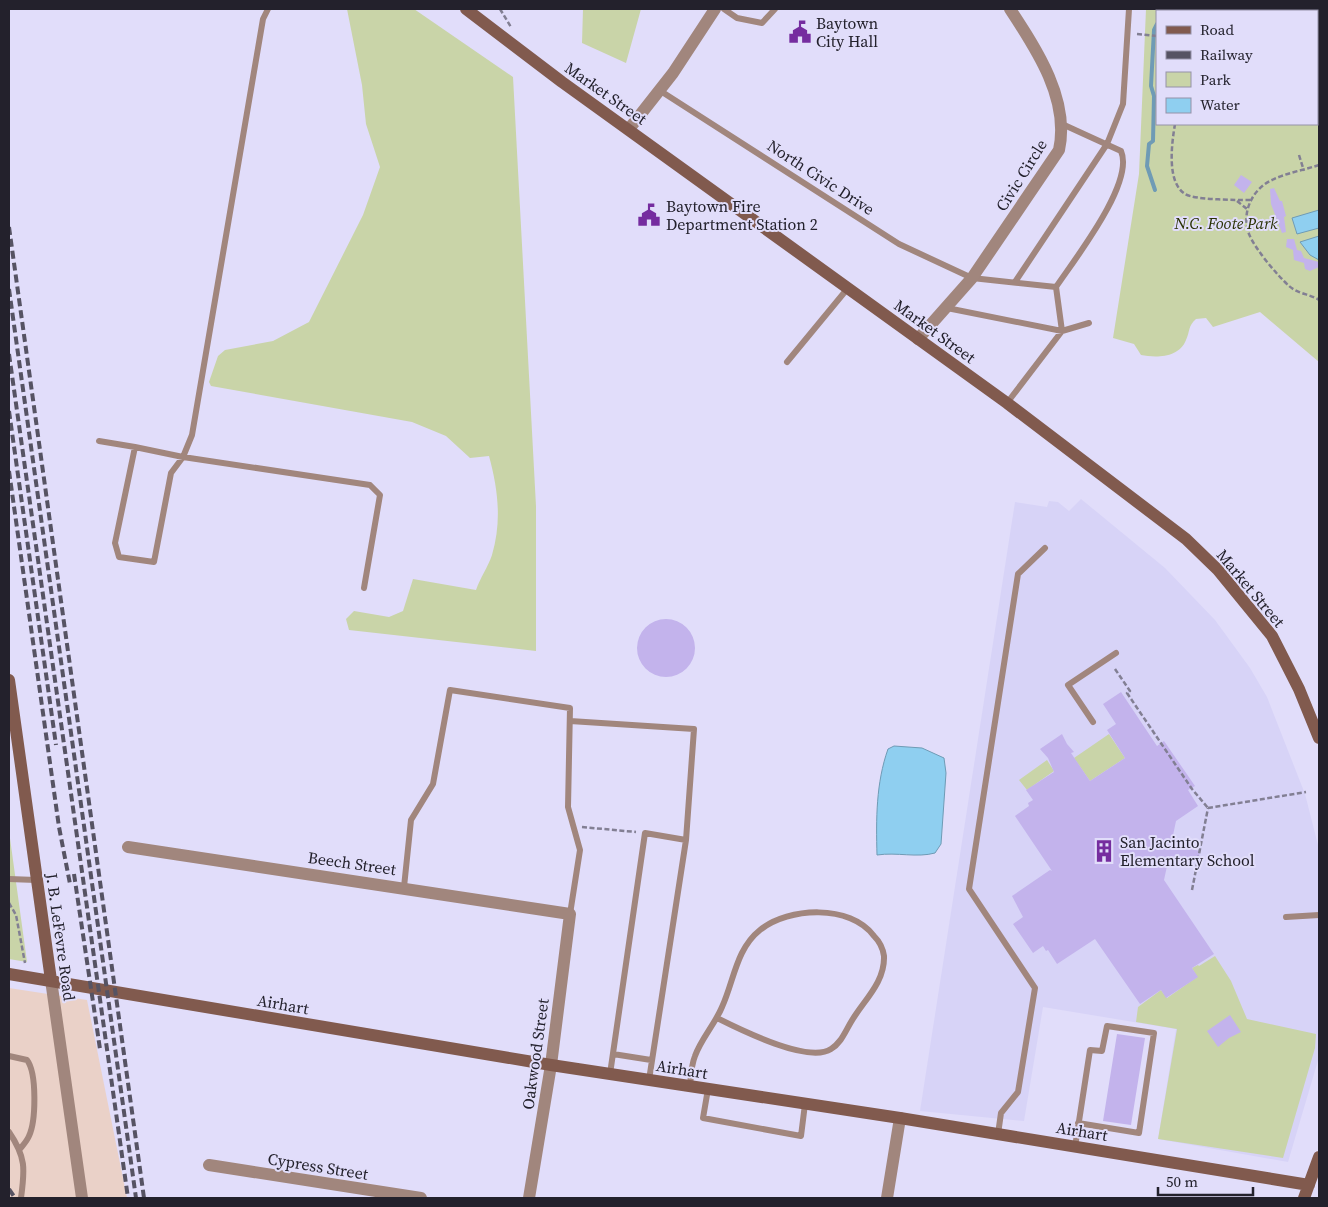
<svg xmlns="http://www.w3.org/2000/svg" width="1328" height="1207" viewBox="0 0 1328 1207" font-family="'Source Serif 4',serif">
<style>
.built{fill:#d7d3f7}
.industrial{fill:#ead1c8}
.green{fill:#c9d4a8;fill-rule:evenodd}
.water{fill:#8fcff0;stroke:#6f9bb5}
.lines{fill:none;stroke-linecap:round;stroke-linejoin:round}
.stream{stroke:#6f9bb5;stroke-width:4}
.building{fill:#c3b3ec}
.path{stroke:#827f93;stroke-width:2.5;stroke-dasharray:5 2.5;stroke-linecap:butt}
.lane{stroke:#a1867d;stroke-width:6}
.street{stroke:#a1867d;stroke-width:12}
.secondary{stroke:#815a4e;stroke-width:12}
.rail{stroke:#565363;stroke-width:4;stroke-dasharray:8 4;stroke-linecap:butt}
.labels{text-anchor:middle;stroke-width:4;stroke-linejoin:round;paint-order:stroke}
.poi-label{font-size:16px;fill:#23212c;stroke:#e1ddfa;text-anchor:start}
.street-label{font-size:16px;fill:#23212c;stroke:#e1ddfa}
.park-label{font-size:16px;font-style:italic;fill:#293103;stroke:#e1ddfa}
</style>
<rect width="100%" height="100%" fill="#e1ddfa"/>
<path class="built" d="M1081,499l84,69 50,52 35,48 17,29 38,97 14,55v208l-31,105 -130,-23 18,-110 -133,-22 -19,114 -104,-10 95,-609 32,5 2,-6 9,1 11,9z"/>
<path class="industrial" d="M9,988l78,12 40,198h-118z"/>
<path class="green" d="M347,9h67l99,68 23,429v145l-187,-21 -3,-11 8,-8 35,6 14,-6 10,-32 63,11c4,-12 12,-23 16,-35 10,-34 6,-66 -3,-99l-19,2 -24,-22 -34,-14 -201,-36 -2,-4 9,-26 7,-6 48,-9 36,-19 54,-107 17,-48 -14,-43 -4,-39z
M583,9h58l-15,54 -44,-20z
M1146,9h173v353l-59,-50 -47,15 -7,-9 -10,1c-8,7 -6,12 -10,21 -7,18 -30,18 -45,15l-7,-11 -21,-6 26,-164zM1157,11h160v113h-160z
M1109,734l16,24 -35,23 -16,-23z
M1047,760l7,11 -27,19 -8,-10z
M9,831l18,131 -18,-3z
M1215,956l16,25 16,38 69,15 -1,14 -32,110 -125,-19 19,-110 -41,-7 2,-15 23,-17 6,8 30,-21 -5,-9 6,-3 1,1z"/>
<path class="water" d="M1319,210v18l-22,6 -5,-16z
M1319,236v24l-9,-5 -10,-13z
M894,746l28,2 22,10 2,15 -5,71 -6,9c-18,5 -38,-1 -58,2 -1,-36 -1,-72 11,-106z"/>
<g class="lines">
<path class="stream" d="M1161,11l1,-2
M1155,190l-8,-24 2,-22 4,-3 1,-45 -3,-10 3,-56 3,-6"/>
</g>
<path class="building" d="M1241,175l11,7 -8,11 -10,-8z
M1274,188l6,13h2l4,15 -2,1 2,15 -4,1 -11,-29 -1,-15z
M1287,239h7l3,11 4,1 3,7 15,4v5l-9,4 -5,-2 -1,-6 -10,-3 -1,-10 -7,-3z
M637 648a29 29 0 1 1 58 0a29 29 0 1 1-58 0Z
M1121,692l36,54 7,-5 31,45 -7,4 10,16 -22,15 -5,24 29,6 -2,11 -29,-5 -5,23 50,74 -22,14 6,9 -32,21 -5,-8 -21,14 -45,-65 -38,25 -9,-14 -2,1 -3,-5 -10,7 -20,-29 10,-7 -11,-21 38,-26 2,1 -37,-55 14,-10 -1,-3 5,-3 -7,-10 28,-18 -6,-14 -8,-9 22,-15 5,10 7,8 -3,1 19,28 35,-23 -18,-28 9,-6 -13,-20z
M1230,1015l11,17 -12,6 -11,9 -11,-16z
M1117,1034l28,4 -14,87 -28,-4z"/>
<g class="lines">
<path class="path" d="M500,9l11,18
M1194,11l1,-2
M1137,34l20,2
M1317,72l2,2
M1317,84l2,-8
M1317,106l2,6
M1175,124c-3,18 -9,58 10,70 9,6 52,6 65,6
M1299,155l5,16
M1319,165c-15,5 -33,8 -47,15 -20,9 -31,33 -23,54 6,15 28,41 40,52 9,8 21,8 30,14
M1237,201l10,8
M1115,669l15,22 -3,2 65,96 16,19
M1208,808l98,-16
M582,827l54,5
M1192,890l16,-82
M9,903l7,12 9,48"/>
<path class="lane" d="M724,9l13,9 25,5 13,-14
M659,90l240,154 73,34 84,9
M1015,282l92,-138 16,-40 6,-95
M947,308l115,23 27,-8
M787,362l61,-74
M1007,403l55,-72 -6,-44c18,-27 79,-104 65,-136l-59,-27
M99,441l36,6 -20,96 4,14 35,5 17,-89 12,-16 9,-22 71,-416 5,-10
M135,447l48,10 187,28 10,10 -16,93
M570,721l124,8 -8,111
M1093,722l-25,-37 48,-32
M9,879l27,1
M404,887l7,-67 22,-36 17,-94 120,18 -2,99 12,43 -10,64
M1286,917l33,-2
M613,1054l38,6
M9,1056l18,4c10,13 9,61 2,76 -2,5 -6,9 -9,13
M610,1074l35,-241 41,7 -37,240
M690,1086c1,-10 1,-20 5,-30 6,-17 20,-32 27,-49 12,-26 14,-58 38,-77 29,-23 90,-26 114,6 5,5 9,13 10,20 1,27 -21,45 -33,66 -6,10 -10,21 -20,27 -23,15 -92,-20 -114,-31
M708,1089l-5,29 98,18 4,-32
M9,1132c17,25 16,37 12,66
M998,1134l3,-21 17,-21 17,-104 -66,-99 49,-315 27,-26
M1075,1147l15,-97 12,1 5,-25 47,7 -15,100 -61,-10"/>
<path class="street" d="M629,129l44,-56 42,-64
M918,339l54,-61 87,-128c11,-50 -22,-100 -49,-141
M128,847l442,67 -19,151 -22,133
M51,980l31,218
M209,1165l212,33
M887,1198l13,-80"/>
<path class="secondary" d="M466,9l96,73 445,321 179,136 32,31 54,66 27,53 20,49
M9,680l42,300
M9,974l542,91 349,53 409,67
M1304,1198l15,-41"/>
<path class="rail" d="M9,227l135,971
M9,289l127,909
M9,354l119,844
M9,411l47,334
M9,471l50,356 11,57
M74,874l26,175
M9,1189l6,9"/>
</g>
<defs>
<symbol id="civic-bare" viewBox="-9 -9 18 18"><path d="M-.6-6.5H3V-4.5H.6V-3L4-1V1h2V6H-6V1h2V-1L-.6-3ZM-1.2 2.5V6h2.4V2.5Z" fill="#752c9f" stroke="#e1ddfa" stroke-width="2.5" paint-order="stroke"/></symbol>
<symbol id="building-bare" viewBox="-9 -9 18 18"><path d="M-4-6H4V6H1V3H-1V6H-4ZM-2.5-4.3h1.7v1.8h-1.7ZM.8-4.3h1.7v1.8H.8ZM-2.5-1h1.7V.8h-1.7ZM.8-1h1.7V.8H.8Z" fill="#752c9f" stroke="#e1ddfa" stroke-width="2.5" paint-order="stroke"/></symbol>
</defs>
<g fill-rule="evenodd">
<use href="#civic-bare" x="784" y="16" width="32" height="32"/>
<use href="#civic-bare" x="633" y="199" width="32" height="32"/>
<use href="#building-bare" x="1088" y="835" width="32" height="32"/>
</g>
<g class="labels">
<g class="poi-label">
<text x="816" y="29">Baytown<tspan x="816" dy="18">City Hall</tspan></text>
<text x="666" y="212">Baytown Fire<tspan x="666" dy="18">Department Station 2</tspan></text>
<text x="1120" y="848">San Jacinto<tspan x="1120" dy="18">Elementary School</tspan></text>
</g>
<g class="street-label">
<text transform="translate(606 93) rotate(35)" y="6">Market Street</text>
<text transform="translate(1021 175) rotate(-58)" y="6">Civic Circle</text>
<text transform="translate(821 177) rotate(33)" y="6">North Civic Drive</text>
<text transform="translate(935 331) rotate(36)" y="6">Market Street</text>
<text transform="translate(1251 588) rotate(50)" y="6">Market Street</text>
<text transform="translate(352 863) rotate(8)" y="6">Beech Street</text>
<text transform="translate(61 937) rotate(82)" y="6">J. B. LeFevre Road</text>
<text transform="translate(283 1004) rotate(10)" y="6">Airhart</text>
<text transform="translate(535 1054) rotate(-82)" y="6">Oakwood Street</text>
<text transform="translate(682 1069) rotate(9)" y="6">Airhart</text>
<text transform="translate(1082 1131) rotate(9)" y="6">Airhart</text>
<text transform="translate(318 1166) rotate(9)" y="6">Cypress Street</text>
</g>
<g class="park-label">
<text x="1226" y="229">N.C. Foote Park</text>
</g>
</g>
<rect width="1328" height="1207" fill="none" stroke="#23212c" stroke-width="20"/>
<rect x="1156" y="10" width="162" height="115" fill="#e1ddfa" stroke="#9592a8"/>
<rect x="1166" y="26" width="25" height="8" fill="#815a4e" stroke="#9592a8"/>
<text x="1200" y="35" font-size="15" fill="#23212c">Road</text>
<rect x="1166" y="51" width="25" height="8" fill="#565363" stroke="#9592a8"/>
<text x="1200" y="60" font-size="15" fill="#23212c">Railway</text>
<rect x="1166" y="72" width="25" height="15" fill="#c9d4a8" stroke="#9592a8"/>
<text x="1200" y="85" font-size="15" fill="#23212c">Park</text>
<rect x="1166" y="98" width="25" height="15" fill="#8fcff0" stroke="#9592a8"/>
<text x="1200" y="110" font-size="15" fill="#23212c">Water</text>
<path d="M1158 1187v8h95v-8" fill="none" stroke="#23212c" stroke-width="2.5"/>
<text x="1166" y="1187" font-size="15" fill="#23212c" stroke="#e1ddfa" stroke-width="4" paint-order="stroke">50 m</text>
</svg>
